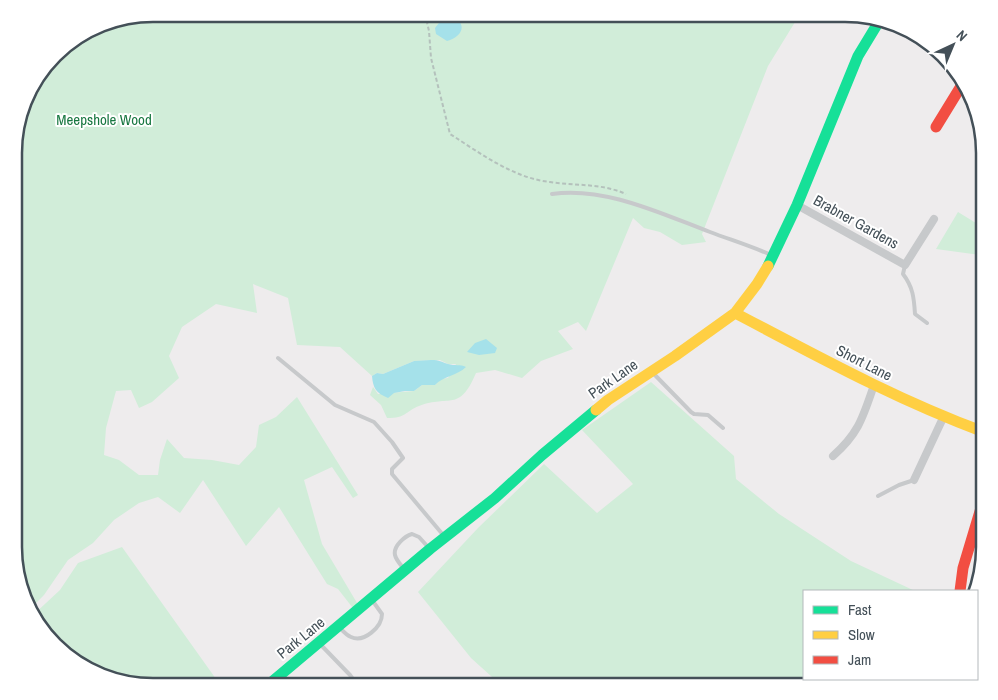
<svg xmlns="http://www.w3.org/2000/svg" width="998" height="700" viewBox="0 0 998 700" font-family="'Archivo Narrow',sans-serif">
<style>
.green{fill:#d1edd9}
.water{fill:#a5e1ea}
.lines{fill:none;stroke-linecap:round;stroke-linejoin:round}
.path{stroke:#b4c1bc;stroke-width:2;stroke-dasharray:4 2.5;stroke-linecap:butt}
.lane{stroke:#c7c9cb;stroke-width:4}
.street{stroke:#c7c9cb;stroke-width:8}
.fast{stroke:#16e098;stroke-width:11}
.slow{stroke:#ffcf43;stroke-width:11}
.jam{stroke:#f24e42;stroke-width:11}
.labels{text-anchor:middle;stroke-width:4;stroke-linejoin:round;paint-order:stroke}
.park-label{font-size:15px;fill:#187741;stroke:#fff}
.street-label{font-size:15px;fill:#445058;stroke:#fff}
.rim{fill:none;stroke:#445058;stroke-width:2.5}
</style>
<rect width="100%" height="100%" fill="#eeeced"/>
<path class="green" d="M154,14h646l-32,52 -66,168 4,8 -24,3 -22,-13 -16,-4 -11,-10 -47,113 -8,-9 -20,9 15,18 -32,12 -19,17 -27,-8 -19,3c-17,40 -26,21 -57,33 -15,6 -12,12 -32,12l-6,-13 -11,-10 3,-8 5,7 36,-3 8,-6h13l5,-6 8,-1 8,-14h-8l-8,-4 -26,1 -31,13 -6,-1 -5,3 -32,-29 -43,-2 -9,-47 -35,-14 4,29 -41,-9 -34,23 -13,29 10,22 -27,24 -13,6 -8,-18 -15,1 -10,37 -2,27 15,5 20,15h19l2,-15 7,-21 17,19 28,2 27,5 17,-18 3,-22 17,-8 21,-20 61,98 -5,3 -21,-31 -28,13 18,64 38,64 -4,4 -18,-23 -11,-5 -48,-77 -33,39 -43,-66 -23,33 -22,-16 -19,6 -25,17 -21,23 -25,17 -24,35 -14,14 -15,-45v-429l17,-51 30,-36 46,-27z
M958,212l26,16v21l-4,6 -44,-6z
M651,382l83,74 2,23 43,35 72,47 64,30h-111v88h73l-32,7h-343l-31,-28 -53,-66 60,-64 66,-64 53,49 36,-29 -51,-54z
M122,547l99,139h-76l-77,-29 -36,-41 28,-26 18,-27z"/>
<path class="water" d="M454,16c14,10 7,21 -7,25l-11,-7 -1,-6 4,-5z
M486,339l11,9 -2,5 -16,2 -12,-3 8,-9z
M431,360c9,0 10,2 17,4 7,2 12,0 18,3 -9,9 -23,9 -31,18h-13l-8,6h-9l-11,2 -6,5c-12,-5 -15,-10 -16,-22l5,-3 6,1 31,-13z"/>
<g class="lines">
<path class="path" d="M425,14l4,17 2,27 19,76c30,19 63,44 100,48 26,4 51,1 76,12"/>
<path class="lane" d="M552,194c52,-8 110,20 158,38 21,8 41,14 61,23
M905,265l-2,9c10,13 11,24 12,40l12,9
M278,358l57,47 39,17 18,20 11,16 -11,11v5l52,62
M652,372l39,40 3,2 14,1 15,13
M878,496l21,-11 15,-5
M404,569c-3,-4 -8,-9 -9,-14 -2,-9 10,-19 17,-21l7,3 9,10
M339,627c3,3 7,8 12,10 13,6 31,-10 31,-23l-10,-14
M320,644l30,31 8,11"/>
<path class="street" d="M797,205l108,60 29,-46
M833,456c26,-23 30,-39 41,-71
M914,480l29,-62"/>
<path class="fast" d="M768,266l29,-61 61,-149 20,-33
M267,686l163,-137 65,-51 47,-43 54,-45"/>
<path class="slow" d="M735,313c82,43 162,87 249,119
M596,410l12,-10 67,-44 60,-43 22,-29 11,-18"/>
<path class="jam" d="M936,127l27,-44
M960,591l3,-23 21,-70"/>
</g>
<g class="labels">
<g class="park-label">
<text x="104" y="125">Meepshole Wood</text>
</g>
<g class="street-label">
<text transform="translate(856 222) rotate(29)" y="5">Brabner Gardens</text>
<text transform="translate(864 363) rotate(27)" y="5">Short Lane</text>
<text transform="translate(613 379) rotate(-35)" y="5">Park Lane</text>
<text transform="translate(301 638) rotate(-39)" y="5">Park Lane</text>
</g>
</g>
<path d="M0 0H998V700H0ZM153 22H845A131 131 0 0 1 976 153V547A131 131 0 0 1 845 678H153A131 131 0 0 1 22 547V153A131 131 0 0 1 153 22Z" fill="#fff" fill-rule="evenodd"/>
<path class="rim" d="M153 22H845A131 131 0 0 1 976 153V547A131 131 0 0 1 845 678H153A131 131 0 0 1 22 547V153A131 131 0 0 1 153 22Z"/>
<rect x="803" y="590" width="175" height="90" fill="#ffffff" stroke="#b4b9bc"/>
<rect x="813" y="606" width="25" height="8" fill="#16e098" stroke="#b4b9bc"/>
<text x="848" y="615" font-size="15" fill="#445058">Fast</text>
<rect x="813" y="631" width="25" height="8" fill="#ffcf43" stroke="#b4b9bc"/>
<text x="848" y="640" font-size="15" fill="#445058">Slow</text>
<rect x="813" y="656" width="25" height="8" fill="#f24e42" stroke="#b4b9bc"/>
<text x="848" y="665" font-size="15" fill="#445058">Jam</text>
<g transform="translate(953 45) rotate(44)" stroke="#ffffff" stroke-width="4" paint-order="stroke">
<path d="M0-4L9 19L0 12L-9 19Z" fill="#445058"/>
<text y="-8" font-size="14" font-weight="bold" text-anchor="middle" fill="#445058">N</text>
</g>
</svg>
